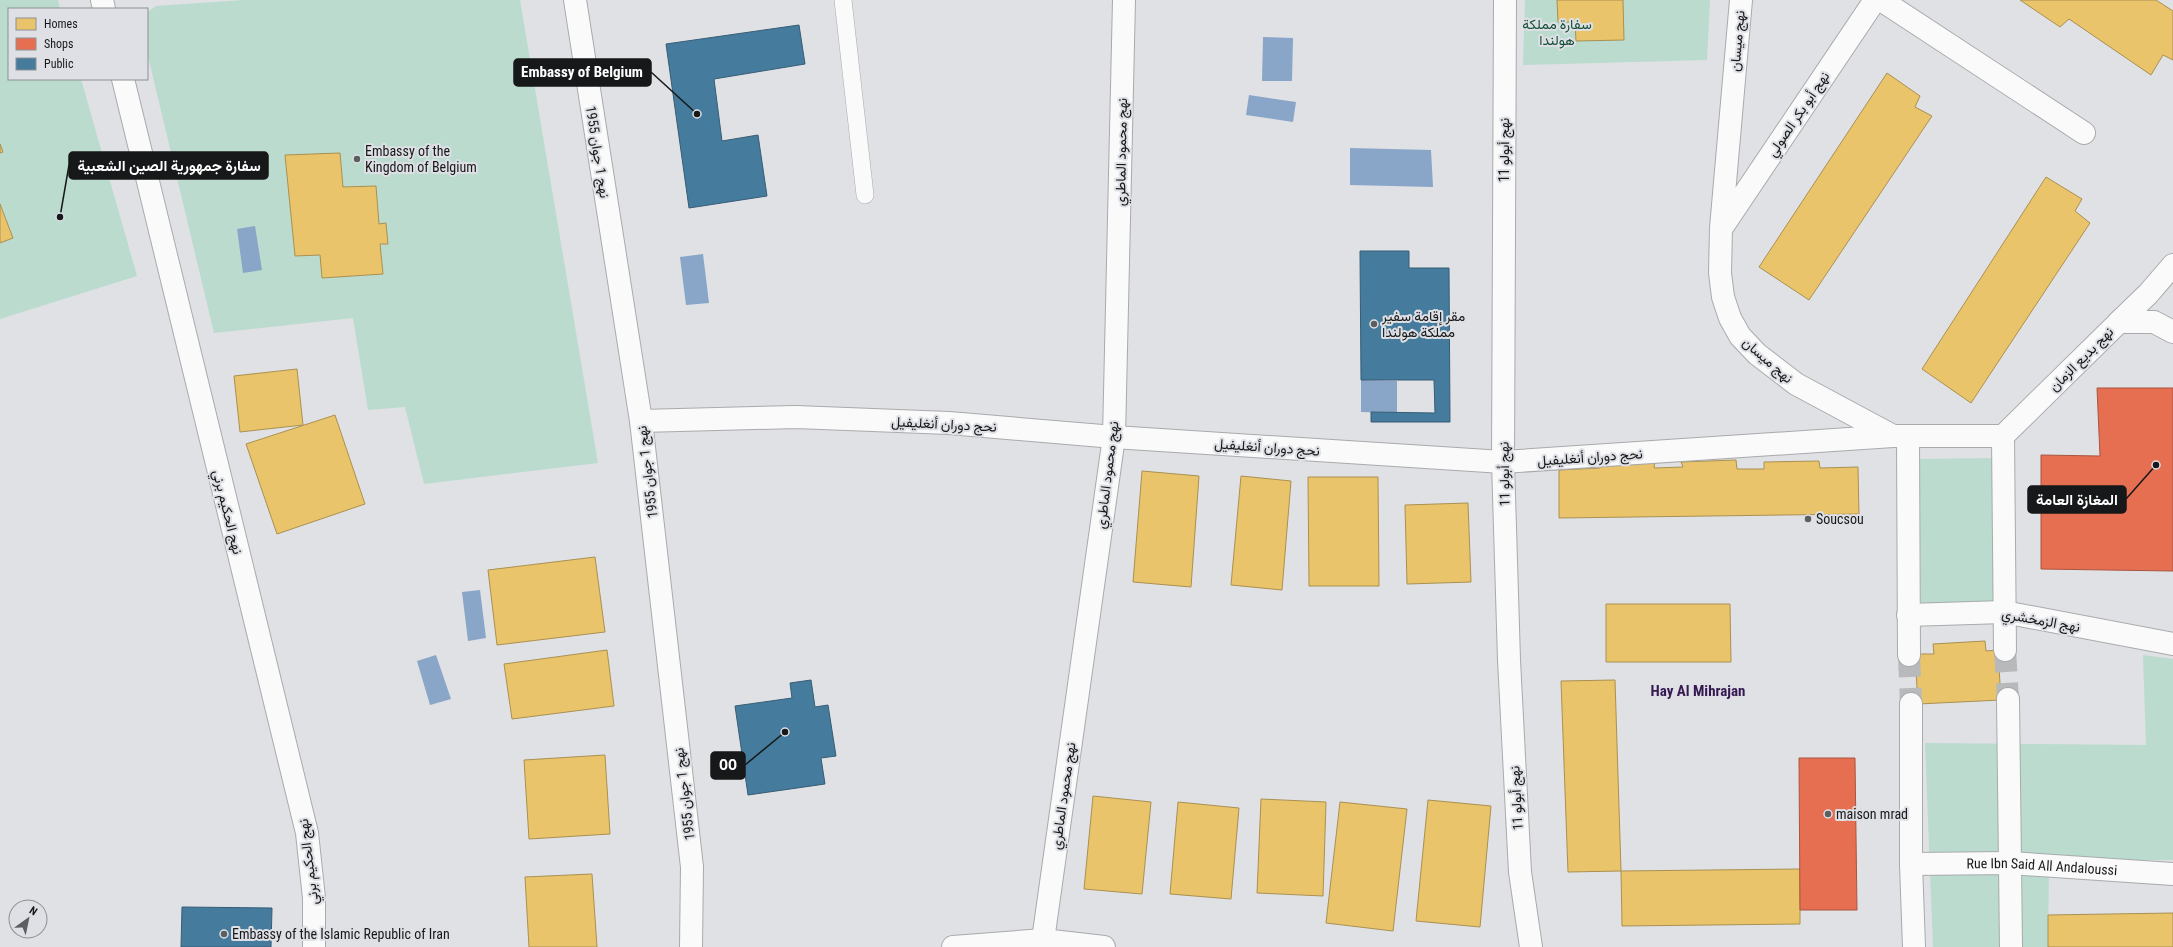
<svg xmlns="http://www.w3.org/2000/svg" width="2173" height="947" viewBox="0 0 2173 947" font-family="'Roboto Condensed',Vazirmatn,sans-serif">
<style>
.green{fill:#badbcd}
.water{fill:#89a5c8}
.homes{fill:#e9c46a;stroke:#aa9052}
.shops{fill:#e76f51;stroke:#a95540}
.public{fill:#457b9d;stroke:#375d75}
.lines{fill:none;stroke-linecap:round;stroke-linejoin:round}
.minor-tunnel{stroke:#b7b9bb;stroke-width:22;stroke-dasharray:22 11;stroke-linecap:butt}
.service-casing{stroke:#a9aaac;stroke-width:18}
.pedestrian-casing{stroke:#a9aaac;stroke-width:24}
.minor-casing{stroke:#a9aaac;stroke-width:24}
.tertiary-casing{stroke:#a9aaac;stroke-width:24}
.service{stroke:#fafafb;stroke-width:17}
.pedestrian{stroke:#fafafb;stroke-width:22}
.minor{stroke:#fafafb;stroke-width:22}
.tertiary{stroke:#fafafb;stroke-width:22}
.poi-dot{fill:#5d5e60;stroke:#dee0e5;stroke-width:1.5}
.labels{text-anchor:middle;stroke-width:4;stroke-linejoin:round;paint-order:stroke}
.park-label{font-size:14px;fill:#164f39;stroke:#dee0e5}
.street-label{font-size:14px;fill:#171819;stroke:#dee0e5}
.poi-label{font-size:14px;fill:#171819;stroke:#dee0e5;text-anchor:start}
.neighbourhood-label{font-size:15px;font-weight:bold;fill:#371952;stroke:#dee0e5}
.leader{fill:none;stroke:#171819;stroke-width:1.5}
.callout-dot{fill:#171819;stroke:#dee0e5;stroke-width:1.5}
.callout{fill:#171819;stroke:#171819;stroke-width:1.5}
.callout-label{font-size:15px;text-anchor:middle;font-weight:bold;fill:#fff}
</style>
<rect width="100%" height="100%" fill="#dfe1e4"/>
<path class="green" d="M0,0h58l2,9h-51v70h72l56,197 -137,43z
M243,0h277l78,463 -174,21 -19,-77 -37,3 -15,-92 -139,15 -67,-281v-40l9,-6z
M1525,0h185l-3,60 -184,5z
M1999,458l2,146 -80,1 -2,-146z
M2143,655l30,4v201l-124,1 -1,86h-115l-8,-204 221,2z"/>
<path class="water" d="M1263,37l30,1 -1,43h-30z
M1249,95l47,7 -3,20 -47,-7z
M1350,148l81,2 2,37 -83,-2z
M255,226l7,44 -19,3 -6,-44z
M703,254l6,49 -23,2 -6,-48z
M1361,380l36,1v32l-36,-1z
M480,590l6,48 -18,3 -6,-49z
M436,655l15,44 -21,6 -13,-44z"/>
<path class="homes" d="M1557,0h66l1,40 -48,1 -1,-19h-17z
M2020,0h136l17,11v49l-10,-5 -12,20 -82,-56 -9,8z
M1887,73l33,23 -5,11 17,9 -123,184 -50,-33z
M0,144l3,8 -3,1z
M340,153l3,34 33,-1 3,38 7,-1 2,21h-8l3,30 -61,4 -2,-23 -25,1 -10,-101z
M2046,177l36,22 -7,12 15,12 -119,180 -49,-34z
M0,204l13,34 -13,5z
M297,369l6,56 -63,7 -6,-56z
M335,415l30,89 -88,30 -31,-90z
M1736,460l1,9h27v-7l55,-1 1,7 38,-1 1,47 -300,4v-48l41,-2 -1,-7h56l-1,7 29,-1 -2,-5z
M1142,471l57,5 -8,111 -58,-5z
M1241,476l50,5 -9,109 -51,-5z
M1308,477h70l1,109h-70z
M1468,503l3,79 -64,2 -2,-79z
M595,557l10,75 -108,13 -9,-75z
M1606,604h124l1,58h-125z
M1985,641l1,10 12,-1 3,50 -83,4 -3,-50h19l-1,-10z
M607,650l7,56 -102,13 -8,-55z
M1615,680l6,191 -53,1 -7,-191z
M605,755l5,79 -81,5 -5,-79z
M1093,796l58,6 -9,92 -58,-5z
M1261,799l65,3 -3,94 -66,-3z
M1428,800l63,6 -11,121 -64,-6z
M1178,802l61,6 -8,91 -61,-5z
M1340,802l67,7 -14,122 -67,-8z
M1800,869v55l-178,2 -1,-55z
M592,874l5,73h-68l-4,-70z
M2173,913v34h-125v-32z"/>
<path class="shops" d="M2097,388h76v183l-132,-2v-114l59,1z
M1799,758h56l2,152h-57z"/>
<path class="public" d="M799,25l6,39 -91,15 8,62 36,-6 9,61 -78,12 -23,-164z
M1360,251h49v17h40l1,154h-79v-10l64,1 -1,-33h-73z
M811,680l4,27 13,-2 8,51 -15,2 4,26 -77,11 -13,-89 57,-8 -2,-15z
M182,907l90,1 -1,39h-90z"/>
<g class="lines">
<path class="minor-tunnel" d="M2005,650l3,49
M1909,655l2,49"/>
<defs>
<path id="service" d="M843,0l22,195"/>
<path id="pedestrian" d="M2119,322l29,-28 25,-29"/>
<g id="minor">
<path d="M102,0l2,9"/>
<path d="M1505,0l-2,462 6,198 11,212 11,75"/>
<path d="M1741,0l-20,228 -1,45 3,24 7,21 10,18 17,18 39,30 97,52h110"/>
<path d="M1881,0l203,133"/>
<path d="M123,79l184,754 7,65v49"/>
<path d="M1723,226l152,-226"/>
<path d="M641,421l155,-4 153,6 165,14 389,25 390,-26"/>
<path d="M2003,436l116,-114h35l19,10"/>
<path d="M2003,436l2,214"/>
<path d="M1908,437l1,218"/>
<path d="M1908,615l96,-3 169,32"/>
<path d="M2008,699l3,248"/>
<path d="M1911,704v160l3,83"/>
<path id="s1" d="M1911,864l99,-1 163,11"/>
<path d="M953,947l90,-7 61,7"/>
<path d="M1042,947l72,-510 10,-437"/>
</g>
<path id="tertiary" d="M575,0l66,421 51,446 -1,80"/>
</defs>
<use href="#service" class="service-casing"/>
<use href="#pedestrian" class="pedestrian-casing"/>
<use href="#minor" class="minor-casing"/>
<use href="#tertiary" class="tertiary-casing"/>
<use href="#service" class="service"/>
<use href="#pedestrian" class="pedestrian"/>
<use href="#minor" class="minor"/>
<use href="#tertiary" class="tertiary"/>
</g>
<g class="poi-dot">
<circle cx="357" cy="159" r="4"/>
<circle cx="1374" cy="324" r="4"/>
<circle cx="1808" cy="519" r="4"/>
<circle cx="1828" cy="814" r="4"/>
<circle cx="224" cy="934" r="4"/>
</g>
<g class="labels">
<g class="park-label">
<text x="1557" y="29">سفارة مملكة<tspan x="1557" dy="16">هولندا</tspan></text>
</g>
<g class="street-label">
<text transform="translate(1737 41) rotate(-85)" y="5">نهج ميسان</text>
<text transform="translate(1798 114) rotate(-56)" y="5">نهج أبو بكر الصولي</text>
<text transform="translate(1504 150) rotate(-90)" y="5">نهج أبولو 11</text>
<text transform="translate(598 152) rotate(81)" y="5">نهج 1 جوان 1955</text>
<text transform="translate(1121 152) rotate(-89)" y="5">نهج محمود الماطري</text>
<text transform="translate(2081 359) rotate(-45)" y="5">نهج بديع الزمان</text>
<text transform="translate(1768 360) rotate(41)" y="5">نهج ميسان</text>
<text transform="translate(944 424) rotate(3)" y="5">نحج دوران أنغليفيل</text>
<text transform="translate(1267 447) rotate(4)" y="5">نحج دوران أنغليفيل</text>
<text transform="translate(1590 457) rotate(-4)" y="5">نحج دوران أنغليفيل</text>
<text transform="translate(647 472) rotate(-97)" y="5">نهج 1 جوان 1955</text>
<text transform="translate(1504 474) rotate(-91)" y="5">نهج أبولو 11</text>
<text transform="translate(1107 475) rotate(-83)" y="5">نهج محمود الماطري</text>
<text transform="translate(228 512) rotate(76)" y="5">نهج الحكيم برني</text>
<text transform="translate(2041 620) rotate(10)" y="5">نهج الزمخشري</text>
<text transform="translate(684 794) rotate(-97)" y="5">نهج 1 جوان 1955</text>
<text transform="translate(1063 796) rotate(-82)" y="5">نهج محمود الماطري</text>
<text transform="translate(1516 798) rotate(-93)" y="5">نهج أبولو 11</text>
<text transform="translate(308 862) rotate(-97)" y="5">نهج الحكيم برني</text>
<text dy="5" stroke="none"><textPath href="#s1" startOffset="131">Rue Ibn Said All Andaloussi</textPath></text>
</g>
<g class="poi-label">
<text x="365" y="156">Embassy of the<tspan x="365" dy="16">Kingdom of Belgium</tspan></text>
<text x="1382" y="321">مقر إقامة سفير<tspan x="1382" dy="16">مملكة هولندا</tspan></text>
<text x="1816" y="524">Soucsou</text>
<text x="1836" y="819">maison mrad</text>
<text x="232" y="939">Embassy of the Islamic Republic of Iran</text>
</g>
<g class="neighbourhood-label">
<text x="1698" y="696">Hay Al Mihrajan</text>
</g>
</g>
<path class="leader" d="M697 114L651 72M60 217L69 165M2156 465L2126 499M785 732L745 765"/>
<g class="callout-dot">
<circle cx="697" cy="114" r="4"/>
<circle cx="60" cy="217" r="4"/>
<circle cx="2156" cy="465" r="4"/>
<circle cx="785" cy="732" r="4"/>
</g>
<g class="callout">
<rect x="514" y="59" width="137" height="27" rx="4"/>
<rect x="69" y="152" width="199" height="27" rx="4"/>
<rect x="2028" y="486" width="98" height="27" rx="4"/>
<rect x="711" y="752" width="34" height="27" rx="4"/>
</g>
<g class="callout-label">
<text x="582" y="77">Embassy of Belgium</text>
<text x="169" y="171">سفارة جمهورية الصين الشعبية</text>
<text x="2077" y="505">المغازة العامة</text>
<text x="728" y="770">OO</text>
</g>
<rect x="8" y="8" width="140" height="72" fill="#dee0e5" stroke="#8e9093"/>
<rect x="16" y="18" width="20" height="12" fill="#e9c46a" stroke="#8e9093"/>
<text x="44" y="28" font-size="12" fill="#171819">Homes</text>
<rect x="16" y="38" width="20" height="12" fill="#e76f51" stroke="#8e9093"/>
<text x="44" y="48" font-size="12" fill="#171819">Shops</text>
<rect x="16" y="58" width="20" height="12" fill="#457b9d" stroke="#8e9093"/>
<text x="44" y="68" font-size="12" fill="#171819">Public</text>
<g transform="translate(28 919) rotate(33)"><circle r="19" fill="#dee0e5" stroke="#8e9093"/>
<path d="M0-3L7 15L0 10L-7 15Z" fill="#5d5e60"/>
<text y="-6" font-size="11" font-weight="bold" text-anchor="middle" fill="#171819">N</text>
</g>
</svg>
